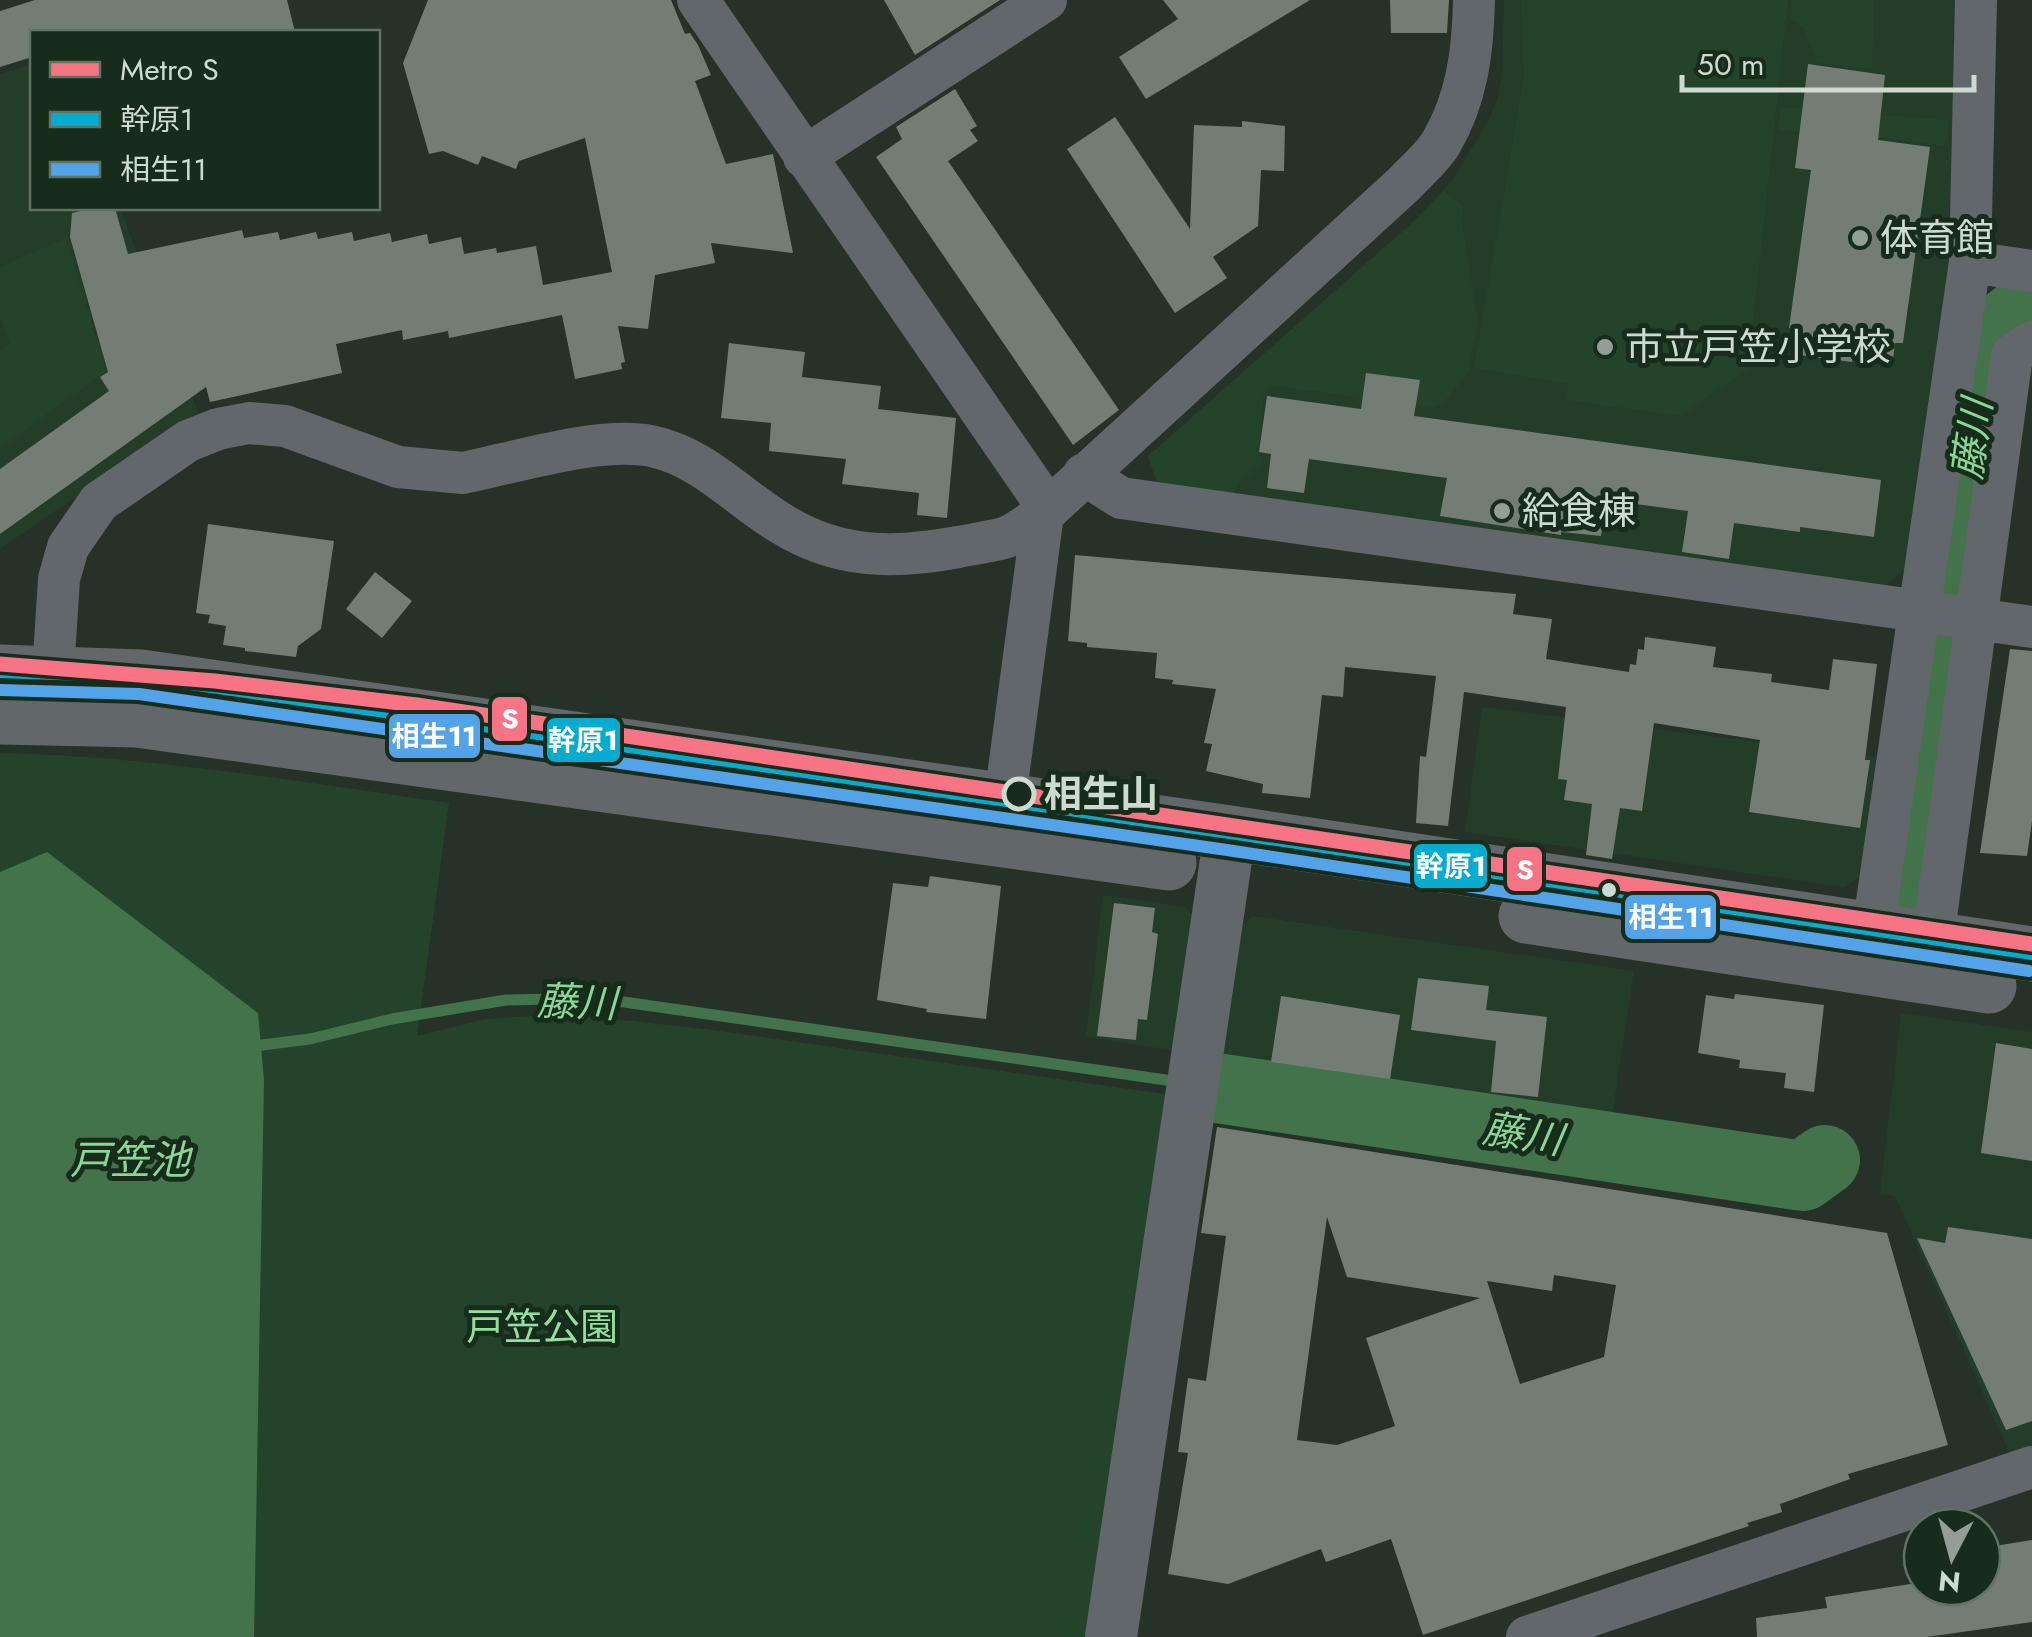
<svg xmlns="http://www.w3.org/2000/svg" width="2032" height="1637" viewBox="0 0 2032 1637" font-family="Jost,'Noto Sans JP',sans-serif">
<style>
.built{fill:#243d29}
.green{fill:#23442a}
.water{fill:#42734b}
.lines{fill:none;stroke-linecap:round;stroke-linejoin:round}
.stream{stroke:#42734b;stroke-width:11}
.river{stroke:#42734b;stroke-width:70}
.building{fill:#737d74;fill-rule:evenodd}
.minor{stroke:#62676b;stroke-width:42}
.tertiary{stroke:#62676b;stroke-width:52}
.primary{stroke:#626869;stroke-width:55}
.bus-1-casing{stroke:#172c1b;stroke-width:20}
.bus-2-casing{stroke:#172c1b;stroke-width:20}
.bus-1{stroke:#06acd0;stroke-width:12}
.bus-2{stroke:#53a3e8;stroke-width:12}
.metro-1-casing{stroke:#172c1b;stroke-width:22}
.metro-1{stroke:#f77485;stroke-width:15}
.poi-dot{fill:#939f95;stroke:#172c1b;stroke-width:4}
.stop-dot{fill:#172c1b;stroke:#cddacf;stroke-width:5}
.bus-dot{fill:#cddacf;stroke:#172c1b;stroke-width:4}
.labels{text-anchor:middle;stroke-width:10;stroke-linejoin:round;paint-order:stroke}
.poi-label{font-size:38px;fill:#cddacf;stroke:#172c1b;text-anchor:start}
.stop-label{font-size:38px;font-weight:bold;fill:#cddacf;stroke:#172c1b;text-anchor:start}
.park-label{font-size:38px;fill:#93e0a0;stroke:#172c1b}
.water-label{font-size:40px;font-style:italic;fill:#89d696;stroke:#172c1b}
.line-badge{stroke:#172c1b;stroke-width:4}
.badge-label{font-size:28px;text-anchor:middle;font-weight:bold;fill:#fff}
</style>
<rect width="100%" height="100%" fill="#263128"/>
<path class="built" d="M1504,0h453l-6,265 -46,305 -20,15 -727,-99 -10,-30 264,-233 40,-42 36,-60 9,-21 5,-25z
M32,64v144h88l81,211 -121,75 -80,55v-475z
M1482,707l394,50 -16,120 -16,10 -379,-55z
M1103,895l82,12 10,11 -18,133 -91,-14z
M1253,916l381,55 -22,145 -392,-56 16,-130z
M1901,1013l131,19v423l-19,6 -118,-265 -15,-2z"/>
<path class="green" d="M1521,0h267l-40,368 -67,48 -115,-16 3,-16 -95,-16 50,-291z
M1792,0h82l-2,69 -55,-6 -13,-35 -14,-8z
M1780,107l168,13v26l-143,-18 -10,4 -16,-3z
M1444,190l19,17 -1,16 16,101 -10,49 -24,29 -10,5 -159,-21 -11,7 -6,60 5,9 -24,21 -6,12 -75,-9 -10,-30 264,-233z
M66,238l40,133 -106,78v-100l10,-4 -10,-29v-49z
M0,753c150,3 301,29 449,50l-32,233 69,-17 60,-4 86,6 81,9 452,64 -76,543h-1089z"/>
<path class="water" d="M47,852l211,161 6,67 -10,557h-254v-765z"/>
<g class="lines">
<path class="stream" d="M246,1050l16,-5 48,-6 82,-20 114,-19 90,-2 570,82"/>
<path class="river" d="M1906,893l80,-554 46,-35
M1217,1088l586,88 22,-16"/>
</g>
<path class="building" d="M35,0h252l8,32h-263v25l-32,10v-56z
M428,0h243l14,34 5,-1 8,12 13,30 -16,6 31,83 47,-10 20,99 -82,-10 4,20 -60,12 -7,54 -30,-3 7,36 -4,1 1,6 -47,10 -13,-64 -113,23 -1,-7 -45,9 -1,-10 -66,14 6,29 -132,29 -4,-15 -206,147v-65l109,-78 -9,-14 8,-5 -38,-135 2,-24 21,-5h22l13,46 114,-24 2,8 34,-6 2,8 36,-8 2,7 34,-7 2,9 36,-8 2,9 35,-8 2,10 32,-7 3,17 32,-6 1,5 39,-7 7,39 69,-13 -27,-134 -66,23 -3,8 -34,-13 -4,9 -35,-14 -14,3 -26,-91z
M884,0h116l-85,55z
M1163,0h147l-164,99 -27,-42 59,-38z
M1390,0h59l-2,33h-56z
M1808,64l77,11 -7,65 52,7 -27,196h-8l-2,17 -39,-5 -2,7 -61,-8 3,-25 -5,-1 22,-158 -16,-2z
M955,89l22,37 -7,4 8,11 -30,20 171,249 -46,35 -197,-288 26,-18 -6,-12z
M1115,117l75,112 4,-104 48,2v-6l43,5 -1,45 -23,-1 -3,56 -45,31 14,21 -52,35 -108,-164z
M729,343l76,9 -3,25 79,9 -3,23 78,9 -9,100 -30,-3 2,-22 -77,-9 4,-25 -77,-8 2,-28 -50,-5z
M1366,373l54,7 -6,36 467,64 -7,57 -74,-10v5l-66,-9 -5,36 -47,-7 6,-41 -82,-11 -5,36 -40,-4v3l-121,-19 7,-38 -138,-19 -5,34 -37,-5 4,-34 -12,-2 8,-56 94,13z
M208,524l126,17 -13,88 -23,17 -2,11 -51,-6v-3l-22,-3 3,-19 -18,-3 2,-8 -14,-2z
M1075,555l441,39 -3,20 39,5 -6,40 83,13 1,-8 6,1 2,-16 6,1 1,-13 71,10 -3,20 59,7 -1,8 58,8 4,-31 44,5 -12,96h5l-10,68 -111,-16 11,-72 -106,-17 -12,88 -22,-3 -8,51 -26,-4 6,-51 -28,-4 3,-20 -9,-1 8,-72 -102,-15 -16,134 -32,-3 4,-67 6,1 10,-81 -91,-9 -2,30 -21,-2 -12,103 -48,-5 1,-9 -57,-13 6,-27 -8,-1 12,-54 -44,-5 1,-4 -18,-2 2,-25 -70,-6v-4l-19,-2z
M375,572l37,29 -30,37 -36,-29z
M2010,649l22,2v170l-5,35 -47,-3z
M930,876l71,10 -15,133 -60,-7 1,-3 -50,-9 16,-117 35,4z
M1114,903l41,5 -3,24 6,2 -11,86 -9,-1 -2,21 -39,-4z
M1418,978l71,8 -3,24 61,7 -9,80 -47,-5 5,-51 -85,-11z
M1735,994l89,11 -10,87 -30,-4 2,-15 -47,-5 1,-8 -42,-7 8,-58 28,4z
M1281,996l119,19 -10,64 -119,-17z
M1996,1043l36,6v112l-51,-8z
M1217,1127l670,106 61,212 -100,29 2,5 -70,25 2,8 -35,11 2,3 -326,109 -32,-96 -65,23 -5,-13 -93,35 -60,-10 20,-121 -10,-1 10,-74 18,3 20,-145 -25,-3zM1327,1217l20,60 133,21 -114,40 29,88 -58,19 -40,-5zM1554,1275l62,10 -12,72 -84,27 -33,-103 65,10z
M1948,1227l84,12v182l-26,9 -89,-192 28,5z
M2032,1540v82l-105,15h-170l-1,-19 71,-10 -2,-11 92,-14 1,4h64v-39z"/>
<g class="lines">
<path class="minor" d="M698,0l350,508
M1976,0l-6,262 62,9
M804,157l242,-157
M1084,474l37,24 911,129
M53,672l6,-93 9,-32 31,-45 89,-61 30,-12 31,-6 36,3 113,41 65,6c54,-11 136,-37 188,-27 53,11 87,52 131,78 56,35 113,35 176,23 15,-3 31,-5 46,-9 13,-4 27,-16 39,-24l361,-330c12,-13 28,-26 37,-41 26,-44 32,-92 33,-143
M1001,829l42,-315
M1873,929l97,-667
M1933,939l79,-584 20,-13
M1527,1637l505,-170"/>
<path class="tertiary" d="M1111,1637l119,-804"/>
<path class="primary" d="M0,672l141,5 1089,156 802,121
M0,717l137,3 1032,143
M1526,916l463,70"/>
<defs>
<path id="bus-1" d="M0,672l141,5 1089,156 802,121"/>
<path id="bus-2" d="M0,690l139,4 1088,156 802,121"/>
</defs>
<use href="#bus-1" class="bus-1-casing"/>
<use href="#bus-2" class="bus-2-casing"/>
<use href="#bus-1" class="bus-1"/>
<use href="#bus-2" class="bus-2"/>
<defs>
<path id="metro-1" d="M0,664l215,17 202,24 1615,239"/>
</defs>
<use href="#metro-1" class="metro-1-casing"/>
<use href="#metro-1" class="metro-1"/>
</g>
<g class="poi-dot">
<circle cx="1860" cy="238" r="10"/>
<circle cx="1605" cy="347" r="10"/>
<circle cx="1502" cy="511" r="10"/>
</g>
<circle class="stop-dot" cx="1019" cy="794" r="15"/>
<circle class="bus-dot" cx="1609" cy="890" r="9"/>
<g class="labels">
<g class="poi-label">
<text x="1880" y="251">体育館</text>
<text x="1625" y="360">市立戸笠小学校</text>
<text x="1522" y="524">給食棟</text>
</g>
<g class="stop-label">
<text x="1044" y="807">相生山</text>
</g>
<g class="park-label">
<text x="542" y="1340">戸笠公園</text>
</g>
<g class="water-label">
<text transform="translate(1972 439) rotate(-82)" y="14">藤川</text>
<text transform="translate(577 1002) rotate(2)" y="14">藤川</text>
<text transform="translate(1523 1134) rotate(9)" y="14">藤川</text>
<text x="130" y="1174">戸笠池</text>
</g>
</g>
<g class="line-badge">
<rect x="490" y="695" width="39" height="48" rx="10" fill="#f77485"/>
<rect x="387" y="712" width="95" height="48" rx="10" fill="#53a3e8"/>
<rect x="545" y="716" width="77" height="48" rx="10" fill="#06acd0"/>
<rect x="1412" y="842" width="77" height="48" rx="10" fill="#06acd0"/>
<rect x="1505" y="845" width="39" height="48" rx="10" fill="#f77485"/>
<rect x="1623" y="893" width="95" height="48" rx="10" fill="#53a3e8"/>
</g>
<g class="badge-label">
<text x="510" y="728">S</text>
<text x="434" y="746">相生11</text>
<text x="583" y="750">幹原1</text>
<text x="1451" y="876">幹原1</text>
<text x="1525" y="879">S</text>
<text x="1671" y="927">相生11</text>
</g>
<rect x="30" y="30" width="350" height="180" fill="#172c1b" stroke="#607263" stroke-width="2.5"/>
<rect x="50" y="62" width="50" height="15" fill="#f77485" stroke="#607263" stroke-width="2.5"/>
<text x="120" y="80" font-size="30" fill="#cddacf">Metro S</text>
<rect x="50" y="112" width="50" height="15" fill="#06acd0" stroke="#607263" stroke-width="2.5"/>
<text x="120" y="130" font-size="30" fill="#cddacf">幹原1</text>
<rect x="50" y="162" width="50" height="15" fill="#53a3e8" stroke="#607263" stroke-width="2.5"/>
<text x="120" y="180" font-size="30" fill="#cddacf">相生11</text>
<g transform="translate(1952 1557) rotate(186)"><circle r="48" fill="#172c1b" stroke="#607263" stroke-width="2.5"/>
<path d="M0-8L18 38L0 25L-18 38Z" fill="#939f95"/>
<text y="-15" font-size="28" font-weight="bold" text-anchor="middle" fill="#cddacf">N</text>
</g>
<path d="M1682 75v15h292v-15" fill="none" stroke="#cddacf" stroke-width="5"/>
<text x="1697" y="75" font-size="30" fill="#cddacf" stroke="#172c1b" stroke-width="8" paint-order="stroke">50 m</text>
</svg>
